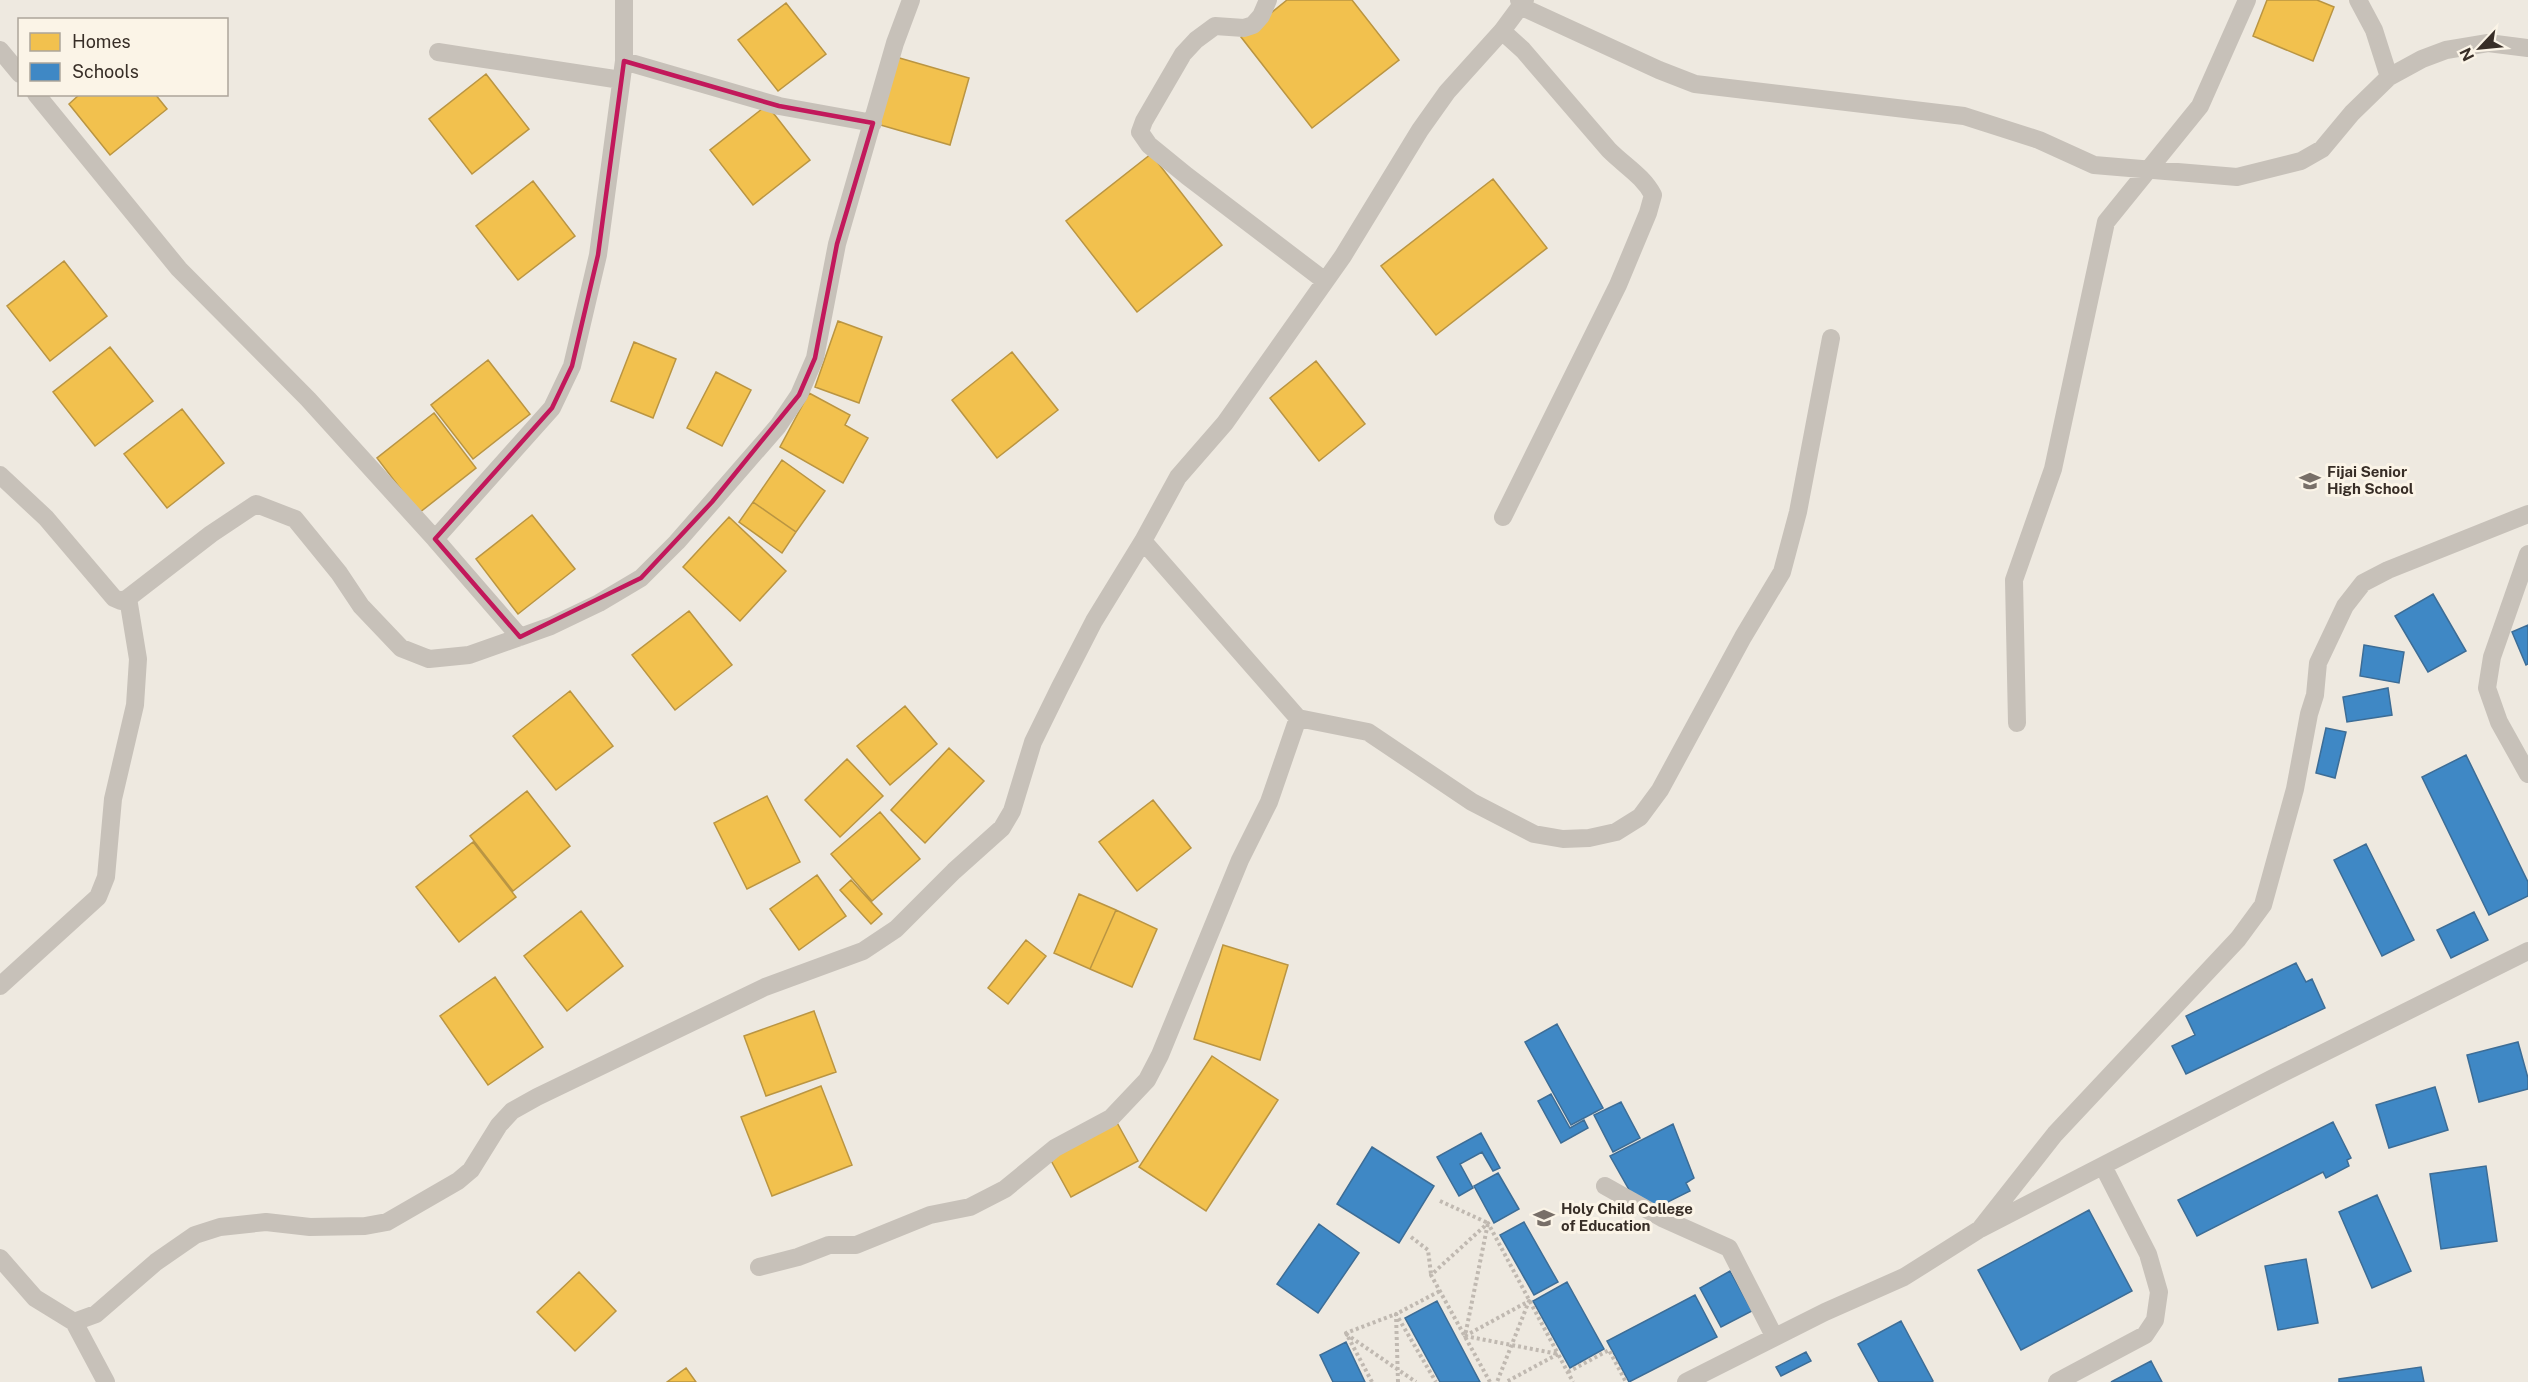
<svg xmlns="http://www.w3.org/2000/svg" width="2528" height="1382" viewBox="0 0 2528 1382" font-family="'Public Sans',sans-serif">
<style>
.homes{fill:#f2c14e;stroke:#ba9542;stroke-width:1.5}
.schools{fill:#3f88c5;stroke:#3d6d96;stroke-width:1.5}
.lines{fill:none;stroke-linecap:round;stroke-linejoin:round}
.path{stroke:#c0b9b1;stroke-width:4;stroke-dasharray:3 3;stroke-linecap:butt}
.minor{stroke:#c7c1b9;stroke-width:18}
.marked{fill:none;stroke:#c2185b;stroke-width:4.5;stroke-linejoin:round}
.labels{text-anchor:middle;stroke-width:6;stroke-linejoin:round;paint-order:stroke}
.poi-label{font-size:15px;font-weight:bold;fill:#382e27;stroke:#fbf4e7;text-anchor:start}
</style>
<rect width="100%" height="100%" fill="#eee9e0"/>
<path class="homes" d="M1287,0h65l47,60 -87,68 -71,-91z
M2267,0h50l17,7 -21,54 -60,-25z
M786,3l40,51 -48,37 -40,-51z
M896,57l73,21 -19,67 -73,-21z
M486,74l43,55 -57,45 -43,-55z
M80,94h75l12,15 -57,46 -41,-51z
M767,105l43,55 -57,45 -43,-55z
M1151,154l71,91 -85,67 -71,-91z
M1493,179l54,69 -111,87 -55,-69z
M533,181l42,55 -57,44 -42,-54z
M64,261l43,55 -57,45 -43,-55z
M838,321l44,16 -23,66 -44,-16z
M634,342l42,17 -23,59 -42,-17z
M110,347l43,54 -58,45 -42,-54z
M1012,352l46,58 -61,48 -45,-58z
M488,360l42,54 -57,45 -42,-54z
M1316,361l49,63 -46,37 -49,-63z
M716,372l35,18 -29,56 -35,-18z
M809,393l41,22 -5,10 23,13 -25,45 -63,-36z
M182,409l42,54 -57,45 -43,-54z
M434,413l42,55 -57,45 -42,-55z
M782,460l43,31 -29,41 -43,-30z
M753,502l43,30 -14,21 -43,-31z
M532,515l43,54 -57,45 -42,-55z
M729,517l57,54 -46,50 -57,-54z
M689,611l43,54 -57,45 -43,-55z
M570,691l43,55 -57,44 -43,-54z
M905,706l32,38 -47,41 -33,-39z
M949,748l35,33 -59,62 -34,-33z
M847,759l36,37 -43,41 -35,-37z
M527,791l43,55 -57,45 -43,-55z
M767,796l33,66 -53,27 -33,-66z
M1153,800l38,48 -54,43 -38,-49z
M880,812l40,47 -48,42 -41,-47z
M473,842l43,55 -57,45 -43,-55z
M817,875l29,41 -47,34 -29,-41z
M851,880l31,34 -11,10 -31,-34z
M1079,894l37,16 -26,59 -36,-16z
M1116,910l41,19 -25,58 -42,-18z
M581,911l42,55 -56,45 -43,-55z
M1026,940l20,16 -38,48 -20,-16z
M1223,945l65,20 -28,95 -66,-21z
M495,977l48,70 -55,38 -48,-69z
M814,1011l22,61 -70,24 -22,-60z
M1212,1056l66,44 -72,111 -67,-44z
M821,1086l31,79 -80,31 -31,-79z
M1115,1119l23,42 -67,36 -23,-42z
M579,1272l37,39 -41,40 -38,-39z
M686,1368l10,14h-29z"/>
<path class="schools" d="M2433,594l33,57 -38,21 -33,-56z
M2528,625v39l-2,1 -14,-33z
M2364,645l40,7 -5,31 -39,-7z
M2388,688l4,27 -45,7 -4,-25z
M2326,728l20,4 -11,46 -19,-5z
M2466,755l62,127v14l-39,19 -67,-138z
M2366,844l48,96 -32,16 -48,-96z
M2474,912l14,28 -37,18 -14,-28z
M2296,963l10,19 6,-3 13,29 -139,66 -14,-28 23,-11 -9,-19z
M1557,1024l46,84 -32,17 -46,-83z
M2518,1042l10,36v11l-49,13 -12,-47z
M2435,1087l13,43 -59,18 -13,-43z
M1551,1094l19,34 14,-8 4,8 -27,15 -23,-42z
M1621,1102l19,36 -27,14 -19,-37z
M2333,1122l18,36 -4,2 2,6 -23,12 -3,-6 -126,64 -19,-36z
M1673,1124l21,54 -8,5 4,8 -40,20 -14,-9 -26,-46z
M1481,1133l19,35 -7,3 -11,-19 -22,12 13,24 -14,8 -22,-39z
M1372,1147l62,39 -35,57 -62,-39z
M2486,1166l11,75 -56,8 -11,-75z
M1498,1173l21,36 -25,14 -20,-37z
M2377,1195l34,76 -39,17 -33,-76z
M2089,1210l43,81 -111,59 -43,-80z
M1524,1222l34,60 -24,13 -34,-60z
M1319,1224l40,29 -41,60 -41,-29z
M2306,1259l12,64 -40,7 -13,-64z
M1730,1271l22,40 -31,16 -21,-39z
M1567,1282l37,67 -34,19 -37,-67z
M1695,1295l22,42 -88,45 -22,-41z
M1437,1301l43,81h-40l-35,-64z
M1901,1321l32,60 -2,1h-52l-21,-38z
M1346,1342l19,40h-32l-13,-27z
M1806,1352l5,9 -30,15 -5,-9z
M2151,1361l11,21h-51z
M2421,1367l3,15h-85v-3z"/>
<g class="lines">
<path class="path" d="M1440,1201l48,22 -23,113 64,-35 -32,81
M1411,1237l17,13 3,24
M1346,1334l70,48
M1465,1336l93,18 15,28
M1568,1372l41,-22 17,32
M1372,1382l-26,-49 50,-19 40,68
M1398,1382l-2,-68 44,-23
M1490,1382l-59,-107 57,-52 70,131 -52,28"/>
<path class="minor" d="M1268,0l-7,16 -8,9 -9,3 -29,-2 -19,14 -13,14 -39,67 -4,11 9,13 38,31 138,105
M1519,0l3,7 137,63 36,14 269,32 75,24 55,25 143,12 64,-16 21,-12 30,-36 37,-36 33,-18 24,-9 42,-7 40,5
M2358,0l16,30 15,47
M1502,31l21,19 86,100c16,16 34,26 44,45l-5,18 -30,72 -115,232
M0,50l20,24
M438,52l183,28
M624,61l155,45 94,17
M36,94l143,175 129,130 127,140 85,98
M0,475l46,43 68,80 7,3 7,-3 83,-64 45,-30 39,15 44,54 22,33 40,42 28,11 40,-4 82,-29 48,-23 42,-25 36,-36 35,-40 66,-76 21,-31 16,-37 22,-114 58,-201 16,-43
M435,539l117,-131 20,-42 26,-111 26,-194v-61
M2528,554l-36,103 -5,31 12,34 29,52
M1298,718l70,14 104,70 62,32 29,5 26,-1 27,-6 24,-15 20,-27 83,-153 39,-65 16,-60 33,-174
M2017,723l-3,-143 39,-111 53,-247 94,-116 47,-106
M0,986l98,-89 8,-20 7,-78 22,-94 3,-46 -10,-61
M1605,1186l57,32 67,30 45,88
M1980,1229l75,-95 183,-195 25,-34 32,-116 14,-75 6,-19 3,-32 27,-57 18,-23 25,-13 140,-56
M0,1258l35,40 39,24 22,-8 60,-52 39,-27 25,-8 46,-5 44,5 55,-1 22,-4 71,-41 13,-11 28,-45 13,-14 25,-14 228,-110 98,-36 33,-22 58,-58 48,-43 10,-17 21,-69 27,-55 34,-66 49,-80 35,-64 47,-54 118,-167 77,-126 27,-38 55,-61 23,-31
M759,1267l39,-10 31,-12h27l74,-30 40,-8 35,-18 50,-41 56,-30 36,-38 13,-25 80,-195 29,-58 29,-84 -155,-177
M74,1322l32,60
M1686,1382l139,-70 79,-35 76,-48 295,-152 253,-126
M2057,1382l88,-47 10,-15 4,-28 -11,-38 -45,-88"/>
</g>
<path class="marked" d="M624,61l155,45 94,17 -36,121 -22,114 -16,37 -87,107 -71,76 -121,59 -85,-98 117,-131 20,-42 26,-111z"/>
<defs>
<symbol id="school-bare" viewBox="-9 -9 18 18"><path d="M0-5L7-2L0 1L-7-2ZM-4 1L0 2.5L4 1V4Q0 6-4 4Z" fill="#786f68" stroke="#fbf4e7" stroke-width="2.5" paint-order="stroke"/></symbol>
<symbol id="university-bare" viewBox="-9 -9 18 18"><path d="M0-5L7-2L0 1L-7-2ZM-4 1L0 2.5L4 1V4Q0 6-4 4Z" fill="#786f68" stroke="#fbf4e7" stroke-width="2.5" paint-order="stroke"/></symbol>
</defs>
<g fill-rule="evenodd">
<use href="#school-bare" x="2295" y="466" width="30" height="30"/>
<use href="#university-bare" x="1529" y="1203" width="30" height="30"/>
</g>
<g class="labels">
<g class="poi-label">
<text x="2327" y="477">Fijai Senior<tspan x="2327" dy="17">High School</tspan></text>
<text x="1561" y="1214">Holy Child College<tspan x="1561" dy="17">of Education</tspan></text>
</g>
</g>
<rect x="18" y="18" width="210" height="78" fill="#fbf4e7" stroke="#ada59a" stroke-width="1.5"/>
<rect x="30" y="33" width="30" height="18" fill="#f2c14e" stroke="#ada59a" stroke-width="1.5"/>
<text x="72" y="48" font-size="18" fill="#382e27">Homes</text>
<rect x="30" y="63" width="30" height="18" fill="#3f88c5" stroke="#ada59a" stroke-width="1.5"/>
<text x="72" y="78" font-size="18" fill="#382e27">Schools</text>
<g transform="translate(2480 48) rotate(244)" stroke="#fbf4e7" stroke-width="4.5" paint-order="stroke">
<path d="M0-4.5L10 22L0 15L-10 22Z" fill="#382e27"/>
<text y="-9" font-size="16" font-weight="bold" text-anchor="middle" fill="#382e27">N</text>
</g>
</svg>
